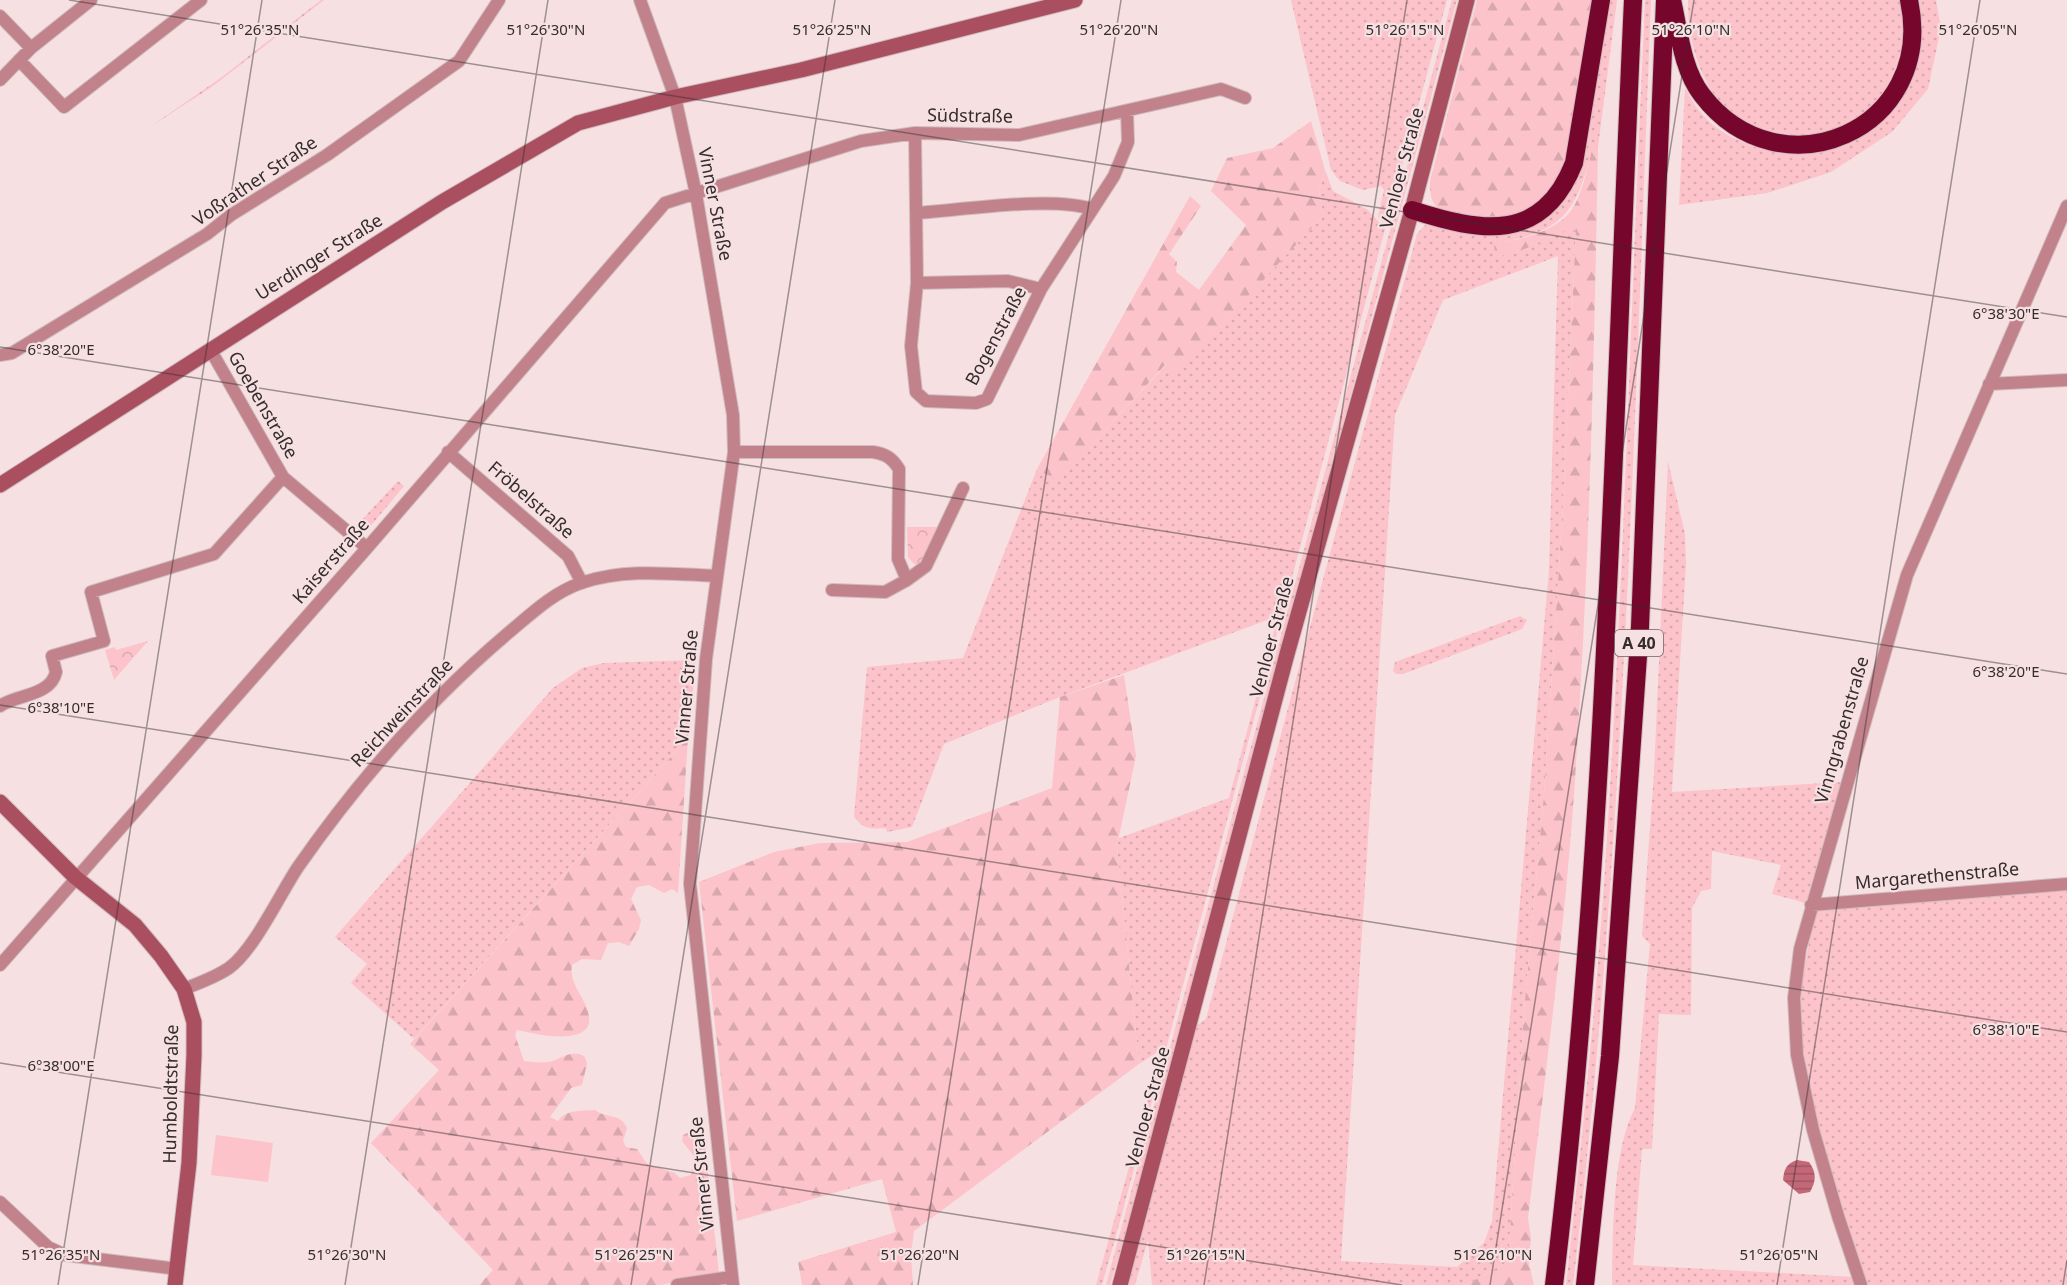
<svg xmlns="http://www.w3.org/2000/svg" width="2067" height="1285" viewBox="0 0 2067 1285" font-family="'Noto Sans',sans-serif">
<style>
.grass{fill:url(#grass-dots);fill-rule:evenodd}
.forest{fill:url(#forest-firs)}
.park{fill:url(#park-crowns)}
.garden{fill:#fcc3ca}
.water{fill:url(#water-rules)}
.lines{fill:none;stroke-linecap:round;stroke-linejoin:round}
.street-casing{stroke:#cfbcbe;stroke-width:14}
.secondary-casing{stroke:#cfbcbe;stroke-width:17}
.highway-casing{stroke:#cfbcbe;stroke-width:20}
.street{stroke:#c2828b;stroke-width:12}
.secondary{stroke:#aa4f60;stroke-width:15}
.highway{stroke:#77062d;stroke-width:18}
.ticks{fill:none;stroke:#342c2d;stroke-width:1.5;stroke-opacity:0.45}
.labels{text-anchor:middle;stroke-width:4.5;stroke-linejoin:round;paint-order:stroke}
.shield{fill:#f6e0e2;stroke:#6e6263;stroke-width:1.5}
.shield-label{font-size:16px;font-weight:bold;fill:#342c2d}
.street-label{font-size:18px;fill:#342c2d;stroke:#f6e0e2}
.ticks-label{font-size:15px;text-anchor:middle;fill:#342c2d;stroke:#f6e0e2;stroke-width:4.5;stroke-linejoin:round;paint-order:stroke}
</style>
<defs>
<pattern id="grass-dots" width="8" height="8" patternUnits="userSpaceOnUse" patternTransform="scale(1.5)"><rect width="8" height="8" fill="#fcc3ca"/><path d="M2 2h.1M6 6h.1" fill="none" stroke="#d9a8ae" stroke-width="1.8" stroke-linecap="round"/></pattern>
<pattern id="forest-firs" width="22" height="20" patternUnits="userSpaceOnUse" patternTransform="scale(1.5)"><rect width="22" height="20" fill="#fcc3ca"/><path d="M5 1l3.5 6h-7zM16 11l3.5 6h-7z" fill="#d9a8ae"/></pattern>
<pattern id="park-crowns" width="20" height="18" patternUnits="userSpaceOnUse" patternTransform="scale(1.5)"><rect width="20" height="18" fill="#fcc3ca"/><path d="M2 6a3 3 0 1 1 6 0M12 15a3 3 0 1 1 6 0" fill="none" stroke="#d9a8ae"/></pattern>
<pattern id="water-rules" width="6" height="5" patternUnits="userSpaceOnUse" patternTransform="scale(1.5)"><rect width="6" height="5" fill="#c46878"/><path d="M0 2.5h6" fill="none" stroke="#a05663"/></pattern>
</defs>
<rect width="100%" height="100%" fill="#f6e0e2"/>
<path class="grass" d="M321,0h3l-111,86 -66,43 75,-52z
M1291,0h156l-61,225 -8,-8 6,-27 -3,-4 -18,4 -23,-9 -9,-11z
M1452,0h5l-332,1235 -15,50h-4z
M1610,0h7l-19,147h-5c-18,67 -28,84 -99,97l17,11 65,-30 -13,280 -19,289 -20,217 -16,251 -43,23h-313l-4,-45 -13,45h-8l70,-260 9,-6 82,-311 129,-474 8,-9c26,2 50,12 77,10 31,-3 61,-26 74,-55 9,-20 11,-45 15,-67 6,-38 12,-75 19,-113zM1558,256l-9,314 -57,651 -8,22 -27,24 -116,-6 54,-846 48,-115z
M1645,0h6c-17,429 -27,858 -78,1285h-7c17,-154 33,-309 42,-464 17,-273 24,-547 37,-821z
M1688,0h212c11,49 -10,101 -53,127 -27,17 -89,6 -115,-11 -4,-3 -8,-9 -12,-13 -23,-30 -32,-65 -32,-103z
M1919,0h17l5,28 -13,61 -36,43 -61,40 -64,21 -88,12 6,-117c14,28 33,45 62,56 99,40 192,-40 172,-144z
M1325,170l8,21 35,19 17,19 -1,4 -264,988 -18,64h-6l66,-236 -23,15 -22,-218 2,-8 110,-40 49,-182 -218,81 -116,47 -32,83 -25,5 -1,-4c-15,1 -23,2 -32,-12l13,-149 96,-9 74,-189 21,11 109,-116 7,10 149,-158 -4,-25z
M1668,461l17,73 1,30 -14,228 171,-10 -37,121 -34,-9 9,-29 -69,-14 -1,38 -10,2 -9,17 -1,107 -32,-1 -7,135h-10l-9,116 221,12 1,8h-243c1,-49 0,-135 23,-177l15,-164 -8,-8 12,-163z
M398,481l6,5 -35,42 -9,2 -4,-4z
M1520,616l7,4 -5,9 -119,45h-7l-3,-3 2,-9z
M696,660l-8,78 -274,301 -63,-56 16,-19 -32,-27 218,-249 29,-20 22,-5z
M2067,887v398h-200l-55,-176 -11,-53 -2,-58 15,-83 8,-7z"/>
<path class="forest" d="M1477,0h117l-29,161c-6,16 -12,32 -27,42 -21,17 -80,23 -101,4 -7,-6 -7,-17 -7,-26z
M1311,121l14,49 -6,21 4,25 -149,159 -8,-11 -108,117 -21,-12 153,-273 11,10 -32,48 8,8 -1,10 23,18 47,-65 -35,-34 16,-33 46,-10z
M1593,147h5c-4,216 -9,431 -24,647 -10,142 -29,283 -46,424l3,20 -2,26 5,21h-69l43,-23 16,-251 20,-217 19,-289 13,-279 -65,29 -16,1 -1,-13c24,-2 60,-11 76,-31 13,-17 17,-45 23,-65z
M1124,675l12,81 -19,90 22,218 -225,167 -3,24 2,30h-111l-4,-23 98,-30 -14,-53 -145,42 -38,-339 75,-30 46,-9 87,-1 145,-54 8,-91z
M688,738l-10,155 -6,-4 -8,4 -15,-8 -12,2 -6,12 10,21 -2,9 -10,17 -10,-4 -11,1 -7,17 -19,-1 -10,6c-3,18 10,29 15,44 15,41 -52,25 -70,21l-2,5 9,26c8,1 16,2 25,1 13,-3 24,-14 36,-5l2,7 -5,21 -11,3 -21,29 8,4c9,-12 23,-10 37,-11 11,9 25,2 32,18l-4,13 3,6 11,2 10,15 28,9 5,5 11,-3 3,-19 -12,-15 1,-6 20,-9 16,148 -59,11h-181l14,-15 -122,-127 68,-73 -29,-26z"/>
<path class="park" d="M907,527h34l-18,37h-9l-6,-7z
M148,641l-34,39 -9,-30 10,-3 1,3z"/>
<path class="garden" d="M216,1135l57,8 -5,39 -57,-7z"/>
<path class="water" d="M1797,1160l12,2c8,11 7,19 1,30l-11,2 -16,-14c1,-11 3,-16 14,-20z"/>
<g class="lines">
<defs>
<path id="street" d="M640,0l35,97 21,97 37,221 1,37 -28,207 -16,225 43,401
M0,16l31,32
M19,60l45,47 137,-107
M0,80l31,-32 60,-48
M915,133l2,150 -6,63 5,46 10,9 50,2 11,-4 54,-110 73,-113 14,-34 -1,-30
M917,213c46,-3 133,-17 175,-4
M917,283l91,-2 33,8
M210,349l73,128 84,71
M0,355l12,-2 195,-119 24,-19 96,-60 132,-94 40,-61
M1989,384l78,-4
M448,452l120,104 14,27
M734,452h139c13,2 19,6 26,17l-1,90 9,21 -22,12 -53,-2
M907,580l19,-14 37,-78
M0,706c15,-11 51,-10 56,-34l-4,-16 52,-15 -13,-49 123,-38 69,-77
M1811,905l256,-21
M0,965l367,-417 298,-345 196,-62 54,-8 104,2 202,-46 24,9
M184,989c15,-6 32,-12 45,-21 25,-18 51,-74 69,-101 60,-86 129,-165 209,-233 23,-19 45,-41 74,-51 44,-15 91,-9 136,-7
M0,1202l48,45 17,8 113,14
M677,1285l54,-8
M1861,1285l-23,-69 -25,-86 -16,-75 -3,-57 6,-49 107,-374 160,-369"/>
<path id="secondary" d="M0,485l442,-283 136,-79 97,-26 126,-27 274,-70
M0,802l75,75 60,48 26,31 23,33 10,33v33l-5,108 -14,122
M1120,1285l167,-631 125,-444 55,-210"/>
<path id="highway" d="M1672,0c7,31 10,69 30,95 78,102 235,35 207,-95
M1412,210c69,22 130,34 162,-47l27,-163
M1554,1285c52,-427 59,-856 79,-1285
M1585,1285l25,-229 30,-429 25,-627"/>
</defs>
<use href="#street" class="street-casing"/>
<use href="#secondary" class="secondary-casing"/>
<use href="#highway" class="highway-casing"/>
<use href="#street" class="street"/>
<use href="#secondary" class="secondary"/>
<use href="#highway" class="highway"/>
</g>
<path class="ticks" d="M69,0l1998,317M0,347l2067,327M0,705l2067,327M0,1063l1402,222M58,1285l204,-1285M345,1285l203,-1285M631,1285l204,-1285M918,1285l203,-1285M1204,1285l203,-1285M1490,1285l204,-1285M1777,1285l203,-1285M2063,1285l4,-25"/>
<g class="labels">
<rect class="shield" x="1615" y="630" width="48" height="26" rx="4.5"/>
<g class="shield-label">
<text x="1639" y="649">A 40</text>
</g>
<g class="street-label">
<text transform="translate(970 116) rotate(1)" y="6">Südstraße</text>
<text transform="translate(1402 168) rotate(-75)" y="6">Venloer Straße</text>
<text transform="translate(255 181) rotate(-34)" y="6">Voßrather Straße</text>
<text transform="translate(715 204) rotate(79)" y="6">Vinner Straße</text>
<text transform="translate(319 257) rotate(-32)" y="6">Uerdinger Straße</text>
<text transform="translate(996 336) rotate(-62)" y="6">Bogenstraße</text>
<text transform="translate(263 405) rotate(60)" y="6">Goebenstraße</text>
<text transform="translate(531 500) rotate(41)" y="6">Fröbelstraße</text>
<text transform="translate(331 561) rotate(-49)" y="6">Kaiserstraße</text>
<text transform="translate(1272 637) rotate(-75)" y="6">Venloer Straße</text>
<text transform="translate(687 687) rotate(-85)" y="6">Vinner Straße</text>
<text transform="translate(402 713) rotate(-47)" y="6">Reichweinstraße</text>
<text transform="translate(1842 730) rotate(-74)" y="6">Vinngrabenstraße</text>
<text transform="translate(1937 876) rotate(-5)" y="6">Margarethenstraße</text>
<text transform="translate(171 1094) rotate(-89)" y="6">Humboldtstraße</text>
<text transform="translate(1148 1107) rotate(-75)" y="6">Venloer Straße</text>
<text transform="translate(702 1174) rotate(-96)" y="6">Vinner Straße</text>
</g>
</g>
<g class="ticks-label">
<text x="260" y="35">51°26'35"N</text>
<text x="546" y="35">51°26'30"N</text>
<text x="832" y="35">51°26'25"N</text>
<text x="1119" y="35">51°26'20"N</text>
<text x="1405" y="35">51°26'15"N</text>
<text x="1691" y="35">51°26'10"N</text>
<text x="1978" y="35">51°26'05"N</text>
<text x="2006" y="319">6°38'30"E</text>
<text x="61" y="355">6°38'20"E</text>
<text x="2006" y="677">6°38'20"E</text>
<text x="61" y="713">6°38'10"E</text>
<text x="2006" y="1035">6°38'10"E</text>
<text x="61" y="1071">6°38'00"E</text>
<text x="61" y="1260">51°26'35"N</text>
<text x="347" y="1260">51°26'30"N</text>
<text x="634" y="1260">51°26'25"N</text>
<text x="920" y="1260">51°26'20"N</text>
<text x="1206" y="1260">51°26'15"N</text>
<text x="1493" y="1260">51°26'10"N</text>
<text x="1779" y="1260">51°26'05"N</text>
</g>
</svg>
